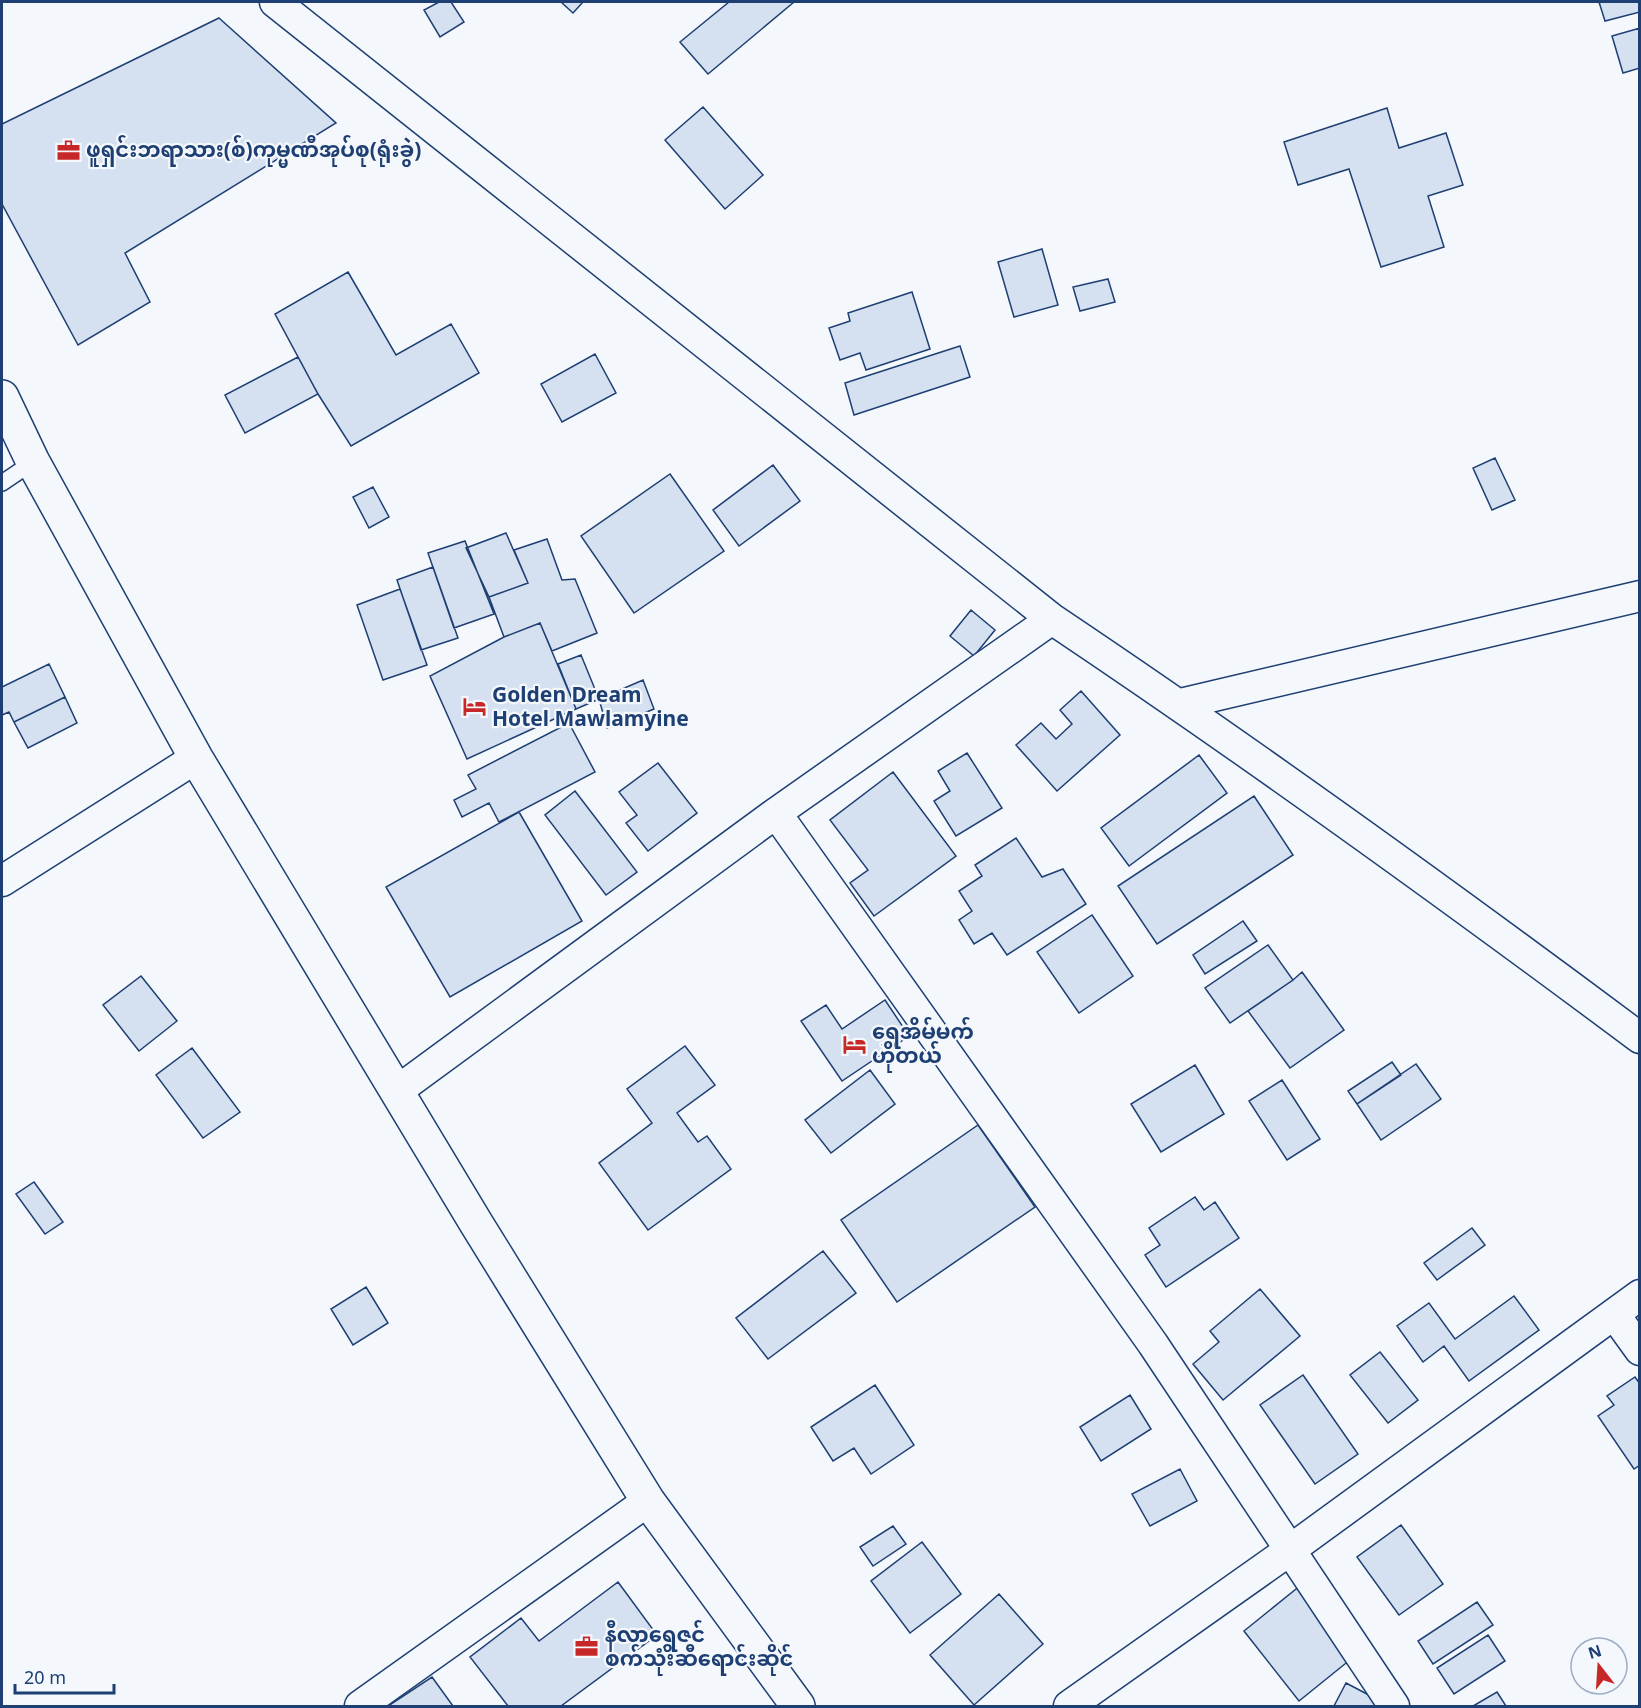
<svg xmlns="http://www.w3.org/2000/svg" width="1641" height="1708" viewBox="0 0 1641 1708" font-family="'Noto Sans','Noto Sans Myanmar',sans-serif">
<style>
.building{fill:#d5e0f0;stroke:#1d3f73;stroke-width:1.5}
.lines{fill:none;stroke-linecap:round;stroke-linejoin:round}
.service-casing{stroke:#1d3f73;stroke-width:18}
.minor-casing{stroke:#1d3f73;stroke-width:33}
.trunk-casing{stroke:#1d3f73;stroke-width:36}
.service{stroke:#f4f7fb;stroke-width:15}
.minor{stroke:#f4f7fb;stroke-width:30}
.trunk{stroke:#f4f7fb;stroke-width:33}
.labels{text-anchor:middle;stroke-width:4.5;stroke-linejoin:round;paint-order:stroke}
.poi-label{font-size:21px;font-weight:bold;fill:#1d3f73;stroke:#f4f7fb;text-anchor:start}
</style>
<rect width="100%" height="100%" fill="#f4f7fb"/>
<path class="building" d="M439,2h12l13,20 -24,15 -16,-27z
M561,2h22l-10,11z
M729,2h65l-86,72 -28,-32z
M1599,2h41v10l-35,9z
M219,18l117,105 -211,130 25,49 -72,43 -76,-141v-80z
M1640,28v40l-17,5 -11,-37z
M703,107l60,68 -38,34 -60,-69z
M1387,108l12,40 47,-15 17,52 -35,11 16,51 -63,20 -32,-98 -51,16 -14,-43z
M1042,249l16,56 -44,12 -16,-55z
M348,272l48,83 55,-31 28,49 -128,73 -33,-52 -43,-80z
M1108,279l7,23 -35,9 -7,-24z
M912,292l18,57 -64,21 -6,-17 -20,7 -11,-32 21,-7 -2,-8z
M960,346l10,31 -116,38 -9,-32z
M595,354l21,39 -54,29 -21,-38z
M298,357l20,37 -73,39 -20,-38z
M1495,458l20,42 -23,10 -19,-42z
M773,465l27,36 -61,45 -26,-36z
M670,474l54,77 -90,62 -53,-77z
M373,487l16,30 -20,11 -16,-31z
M506,533l22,50 -39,14 -23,-49z
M547,539l15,41 13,-1 22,54 -45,18 -12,-28 -36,14 -15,-40 39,-14 -14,-33z
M465,541l29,73 -40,14 -26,-75z
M433,567l25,71 -37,12 -24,-70z
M400,589l27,76 -44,15 -26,-75z
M971,610l24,20 -21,26 -24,-20z
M540,623l36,86 -109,50 -37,-83 74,-39z
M581,655l18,44 -23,10 -18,-45z
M49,664l16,33 -51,25 -5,-10 -7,3v-28z
M643,680l11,29 -47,19 -8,-29z
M1081,691l39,44 -63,56 -41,-46 25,-22 15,16 16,-15 -12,-14z
M65,697l12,26 -49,25 -14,-26z
M569,723l26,49 -96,50 -10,-19 -27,14 -8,-17 22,-11 -8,-14z
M967,753l35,55 -46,28 -22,-35 16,-10 -12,-20z
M1199,755l28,38 -98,73 -28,-38z
M658,763l39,50 -49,38 -22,-28 11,-8 -18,-23z
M893,772l63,84 -82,60 -24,-33 18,-13 -38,-50z
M575,791l62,81 -31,23 -61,-80z
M1254,796l39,59 -136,89 -39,-58z
M519,812l63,109 -132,76 -64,-110z
M1016,838l26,39 21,-8 23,35 -79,51 -15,-22 -18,11 -15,-24 13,-9 -13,-20 23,-15 -7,-11z
M1092,915l41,61 -54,37 -42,-61z
M1243,921l14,20 -52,33 -12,-19z
M1268,945l25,35 -63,43 -25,-35z
M1302,972l42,58 -54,38 -42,-57 45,-31z
M141,976l36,45 -38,30 -36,-46z
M885,1000l24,36 -67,45 -41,-60 25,-16 16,24z
M685,1046l30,39 -38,28 21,29 9,-6 24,33 -83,61 -49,-67 53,-40 -25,-34z
M192,1048l48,64 -37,26 -47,-63z
M1392,1062l9,13 -44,29 -9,-13z
M1416,1064l25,35 -60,41 -24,-36z
M1195,1065l29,49 -63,38 -30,-48z
M870,1070l25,34 -64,49 -26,-33z
M1282,1080l38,59 -33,21 -38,-59z
M978,1125l57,82 -138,95 -56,-82z
M34,1182l29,40 -18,12 -29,-40z
M1195,1197l9,13 11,-8 24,36 -73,49 -21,-32 15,-10 -11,-17z
M1472,1228l13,17 -48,35 -13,-17z
M823,1251l33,42 -88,66 -32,-41z
M366,1287l22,36 -35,22 -22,-36z
M1260,1289l40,47 -77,64 -30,-36 26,-22 -9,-11z
M1514,1296l25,34 -70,51 -25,-35 -21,16 -26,-36 32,-23 26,36z
M1380,1352l38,48 -30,23 -38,-48z
M1303,1375l55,79 -43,30 -55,-79z
M1635,1377l5,7v81l-6,4 -36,-53 16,-11 -7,-9z
M875,1385l39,60 -43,29 -17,-26 -21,13 -22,-34z
M1130,1395l21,34 -50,32 -21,-34z
M1180,1469l17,32 -47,25 -18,-32z
M1401,1525l42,59 -44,31 -42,-58z
M893,1526l13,18 -33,22 -13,-19z
M922,1542l39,52 -51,39 -39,-52z
M618,1582l39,53 -96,71h-53l-38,-49 51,-39 18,23z
M1301,1585l55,70 -57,46 -55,-70z
M999,1594l44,50 -69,61 -44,-50z
M1477,1602l16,23 -60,39 -15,-23z
M1488,1635l17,26 -51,33 -17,-26z
M432,1677l21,29h-65z
M1346,1683l42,22 -1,1h-53z
M1497,1692l9,14h-33z"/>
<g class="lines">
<defs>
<path id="service" d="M2,483l31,-21"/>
<path id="minor" d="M275,2l777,617c200,134 395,275 588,419
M1180,704l460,-108
M776,813l377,531 241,362
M2,881l194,-123
M397,1091l379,-278 276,-194
M1614,1314l26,36
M360,1706l288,-205
M1069,1706l221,-156 350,-255"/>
<path id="trunk" d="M2,397l31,65 163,296 280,465 172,278 150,205"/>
</defs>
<use href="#service" class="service-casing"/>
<use href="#minor" class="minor-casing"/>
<use href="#trunk" class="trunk-casing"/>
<use href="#service" class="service"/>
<use href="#minor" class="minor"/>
<use href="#trunk" class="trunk"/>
</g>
<defs>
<symbol id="office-bare" viewBox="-9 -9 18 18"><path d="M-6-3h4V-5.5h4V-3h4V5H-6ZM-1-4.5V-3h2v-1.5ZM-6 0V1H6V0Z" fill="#c62828" stroke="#f4f7fb" stroke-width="2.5" paint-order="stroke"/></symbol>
<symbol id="hotel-bare" viewBox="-9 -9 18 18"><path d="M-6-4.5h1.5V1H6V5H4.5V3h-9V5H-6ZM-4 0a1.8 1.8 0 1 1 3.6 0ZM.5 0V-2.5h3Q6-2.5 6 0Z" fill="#c62828" stroke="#f4f7fb" stroke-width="2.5" paint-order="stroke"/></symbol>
</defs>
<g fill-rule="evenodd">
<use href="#office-bare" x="52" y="134" width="33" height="33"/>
<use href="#hotel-bare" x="458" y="690" width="33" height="33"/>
<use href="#hotel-bare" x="838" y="1028" width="33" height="33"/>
<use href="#office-bare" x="570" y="1630" width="33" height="33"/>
</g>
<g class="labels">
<g class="poi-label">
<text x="86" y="157">ဖူရှင်းဘရာသား(စ်)ကုမ္မဏီအုပ်စု(ရုံးခွဲ)</text>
<text x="492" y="702">Golden Dream<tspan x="492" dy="24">Hotel Mawlamyine</tspan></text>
<text x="872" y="1039">ရွှေအိမ်မက်<tspan x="872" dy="24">ဟိုတယ်</tspan></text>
<text x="605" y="1642">နီလာရွှေဇင်<tspan x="605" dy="24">စက်သုံးဆီရောင်းဆိုင်</tspan></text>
</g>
</g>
<rect width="1641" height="1708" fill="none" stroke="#1d3f73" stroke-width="6"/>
<g transform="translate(1599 1666) rotate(343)"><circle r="28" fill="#f4f7fb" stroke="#9eadc5" stroke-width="1.5"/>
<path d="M0-4.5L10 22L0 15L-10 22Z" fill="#c62828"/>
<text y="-9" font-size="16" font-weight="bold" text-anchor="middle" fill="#1d3f73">N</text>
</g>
<path d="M15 1684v9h99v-9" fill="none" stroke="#1d3f73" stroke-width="3"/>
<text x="24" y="1684" font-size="18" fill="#1d3f73" stroke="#f4f7fb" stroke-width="4.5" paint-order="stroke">20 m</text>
</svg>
